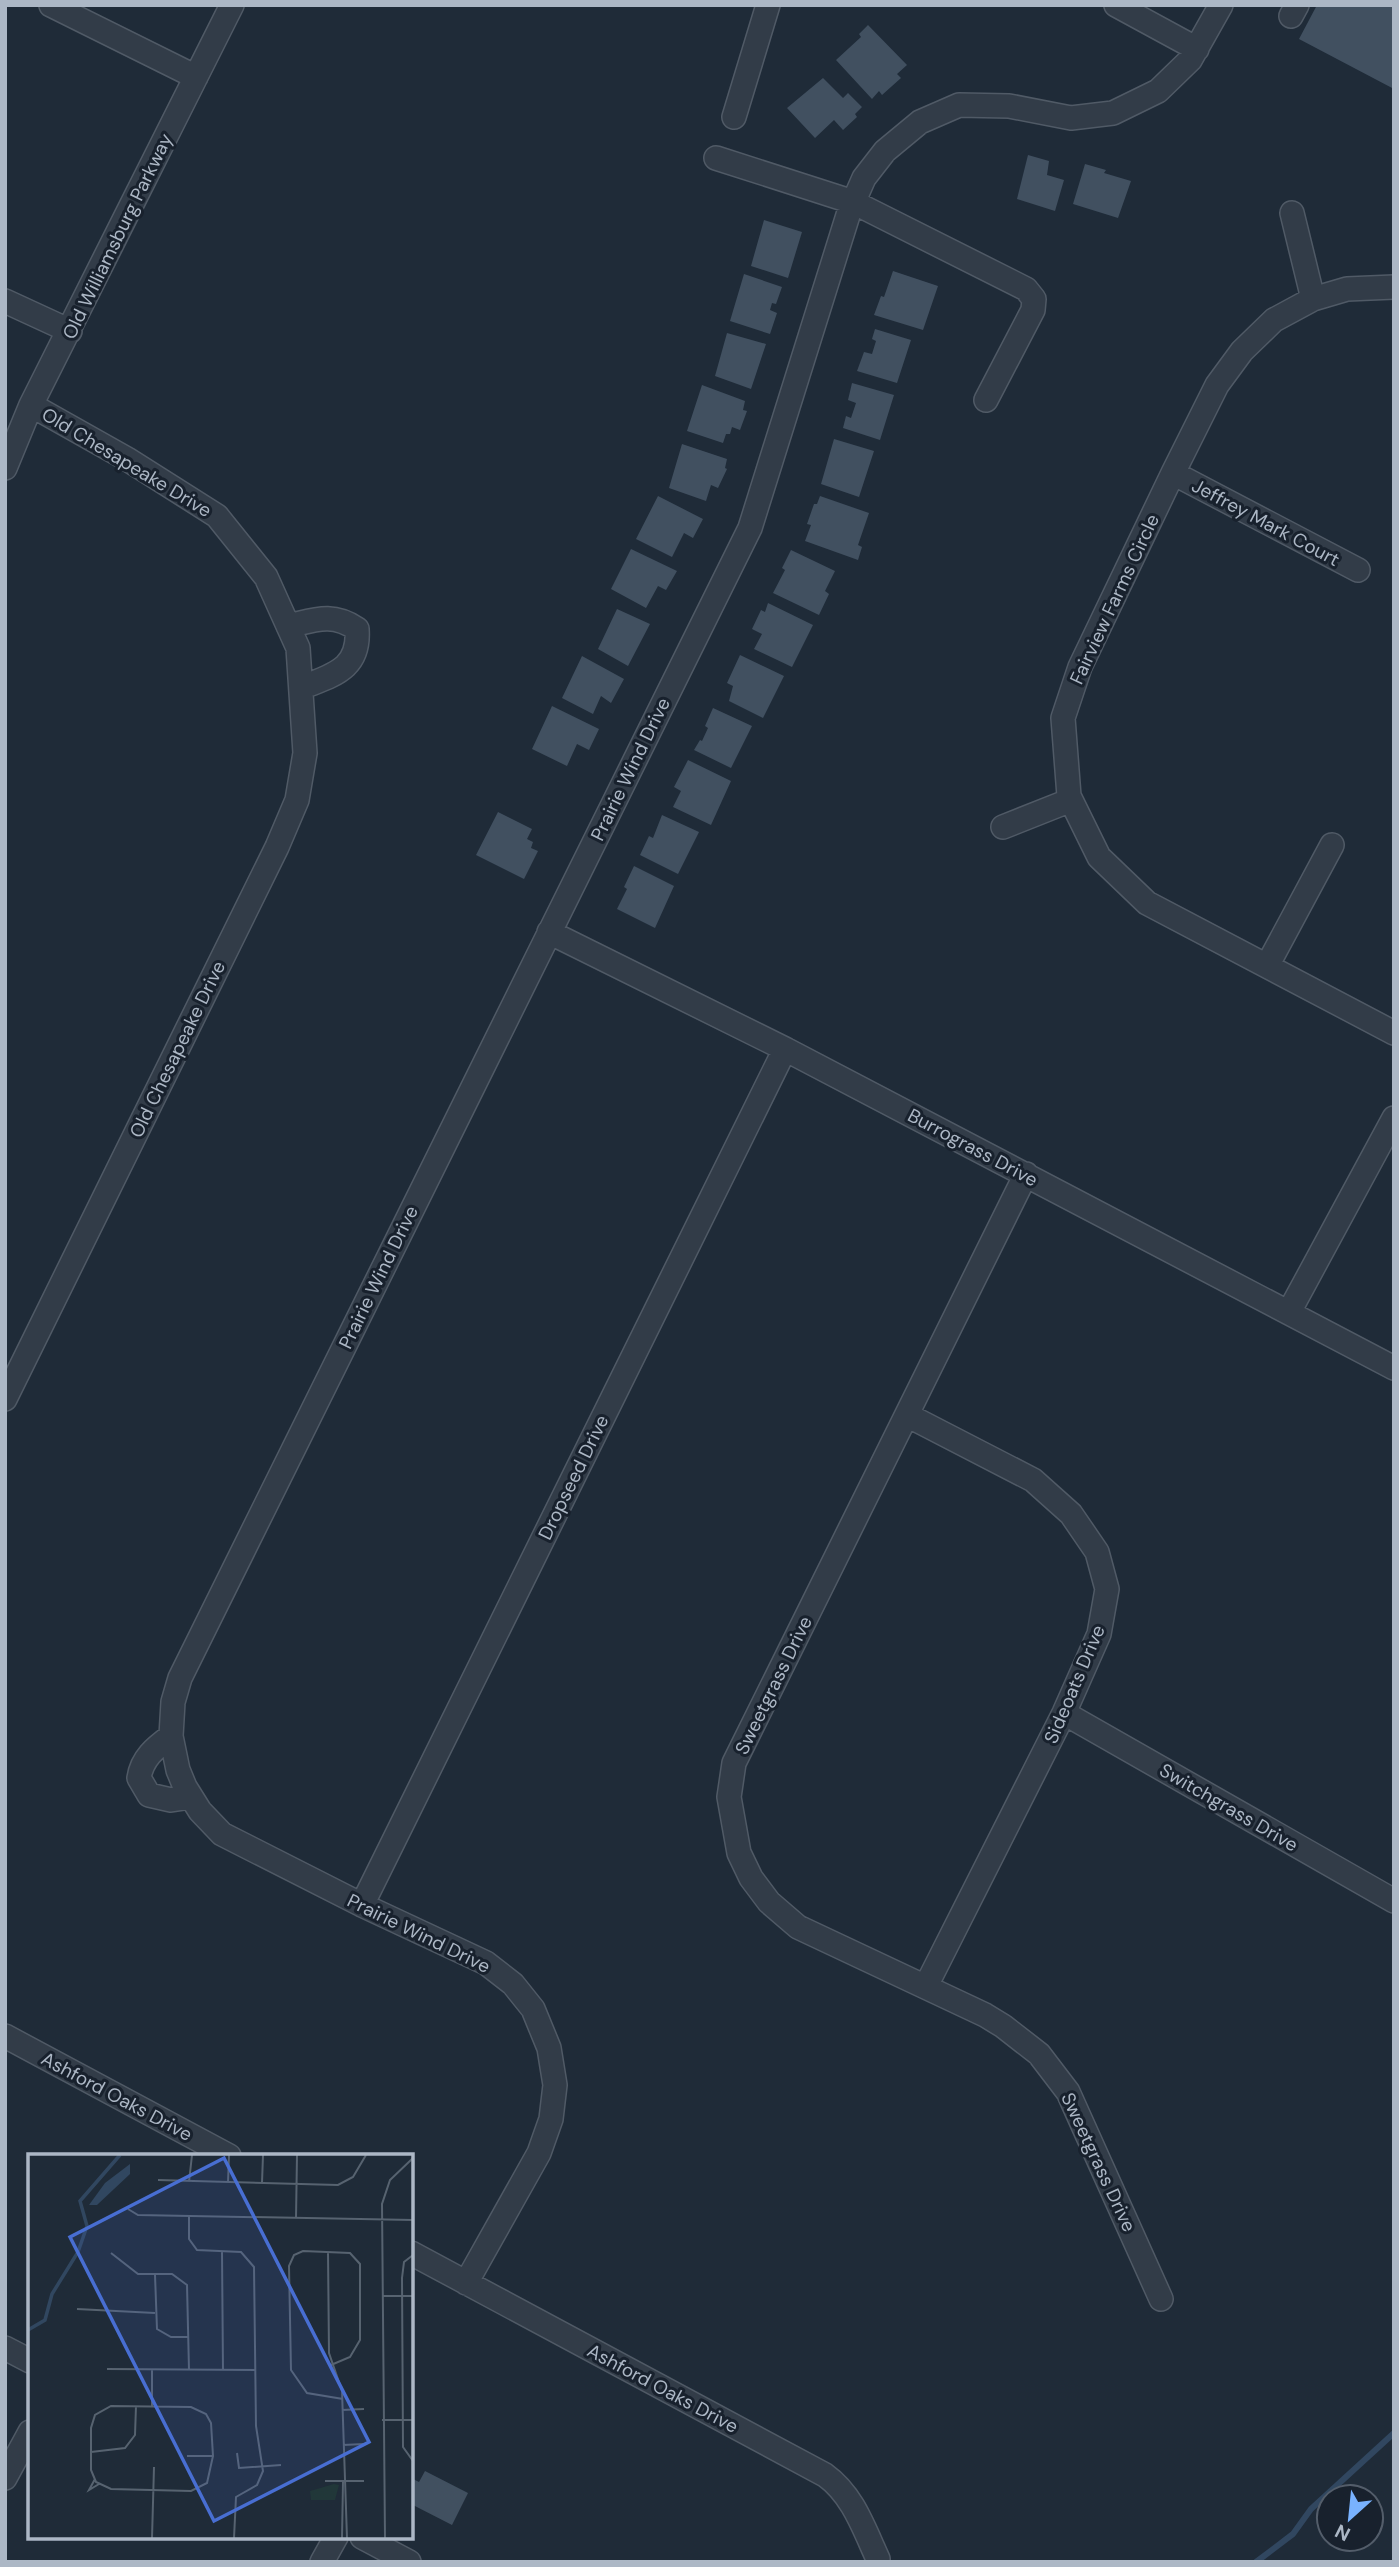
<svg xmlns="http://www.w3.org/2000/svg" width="1399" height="2567" viewBox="0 0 1399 2567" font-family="'DM Sans',sans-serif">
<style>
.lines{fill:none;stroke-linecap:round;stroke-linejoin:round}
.stream{stroke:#314760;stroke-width:6}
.building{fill:#415060}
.minor-casing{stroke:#505a66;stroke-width:26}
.minor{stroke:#323c48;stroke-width:23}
.labels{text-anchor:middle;stroke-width:6;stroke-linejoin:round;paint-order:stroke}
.street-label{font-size:19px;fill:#acb7c5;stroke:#18212d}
.inset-river{fill:none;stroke:#314760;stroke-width:3.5}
.inset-road{fill:none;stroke:#576370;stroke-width:2}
.view{fill:#486ed2;fill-opacity:0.15;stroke:#486ed2;stroke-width:3.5}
.inset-edge{fill:none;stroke:#acb7c5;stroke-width:3.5}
</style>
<rect width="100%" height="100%" fill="#1f2b38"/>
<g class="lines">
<path class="stream" d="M1256,2562l37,-28 18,-25 83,-76"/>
</g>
<path class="building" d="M1317,5h77v84l-95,-50z
M868,25l39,40 -10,9 4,4 -19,17 -3,-4 -7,8 -36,-39 25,-23 -2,-3z
M823,78l20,20 5,-5 14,14 -7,7 2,3 -14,13 -9,-10 -19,18 -28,-30z
M1028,155l21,6 -2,14 17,5 -9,31 -38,-12z
M1085,164l21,6 -2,3 27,8 -13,37 -45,-14z
M764,220l38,12 -14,46 -37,-12z
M893,271l45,15 -15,44 -49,-15 7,-19 3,1z
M744,274l38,13 -6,17 -4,-1 -2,7 7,3 -7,21 -40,-13z
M875,329l36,11 -14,43 -40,-12 7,-19 8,2 4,-13 -4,-2z
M727,333l39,11 -15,45 -36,-13z
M852,383l42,12 -14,45 -37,-12 3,-12 5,2 5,-15 -8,-3z
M702,385l43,16 -2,9 4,1 -7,19 -8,-3 -2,7h-4l-3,9 -36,-12z
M834,439l40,12 -15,46 -38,-13z
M682,444l45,15 -2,9 2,1 -9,19 -7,-3 -5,16 -37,-13z
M658,496l45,23 -10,19 -9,-5 -12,24 -36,-18z
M820,496l49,17 -11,32 4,2 -4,13 -53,-19 6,-16 -4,-1 7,-20h3z
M631,549l46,22 -11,19 -8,-4 -12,22 -35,-19z
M791,550l44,21 -10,20 4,3 -10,21 -46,-22 12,-23 -3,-2z
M768,603l45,22 -21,42 -38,-18 8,-15 -10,-5 9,-19 4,2z
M617,609l33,15 -22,42 -30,-17z
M740,655l44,21 -21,42 -34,-17 4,-15 -6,-3z
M582,656l42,23 -13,24 -10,-7 -8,18 -31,-16z
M552,706l47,23 -10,21 -12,-6 -10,22 -35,-17z
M713,708l39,18 -21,42 -37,-18 6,-10 2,1 6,-13 -3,-2z
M688,760l43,21 -20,44 -38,-18 8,-16 -7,-4z
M498,812l34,17 -5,10 6,3 -2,6 7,3 -14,28 -48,-24z
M662,815l37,17 -21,42 -38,-19 9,-19 4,2z
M634,866l40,20 -19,42 -38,-19 10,-20 -3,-2z
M425,2471l43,22 -16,32 -41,-21v-26l8,4z"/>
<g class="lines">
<defs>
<path id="minor" d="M51,5l145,72
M1116,5l81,44
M1291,16l6,-11
M734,117l34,-112
M716,158l137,44 173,87 8,10 -1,11 -47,90
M1292,213l21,86
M1394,287l-47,2 -34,10 -39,21 -32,31 -25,34 -44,88 -93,194 -17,51 6,78 30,61 48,46 247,130
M5,301l65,30
M5,468l26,-63 201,-400
M1173,473l185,97
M288,626c27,-6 44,-14 69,3 3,41 -25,46 -56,59
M1003,827l68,-27
M549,932l236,117 609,319
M1267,966l65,-121
M1026,1174l-292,589 -5,34 10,56 12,25 18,24 29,25 187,88 18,11 36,28 29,38 93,207
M1289,1312l105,-194
M5,1399l272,-552 20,-47 8,-47 -7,-105 -32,-71 -49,-61 -90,-57 -96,-54
M907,1415l126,65 38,34 26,38 10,37 -8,45 -35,79 -138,273
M1064,1713l330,188
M171,1736c-16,12 -29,22 -32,42l10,17 22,5 20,-3
M362,1905l423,-856
M5,2036l224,120
M411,2253l414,222c28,20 39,54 53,84
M466,2283l73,-130 12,-34 4,-34 -6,-37 -16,-39 -20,-25 -27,-21 -124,-58 -140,-71 -22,-23 -15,-24 -7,-17 -7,-34 2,-34 7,-24 570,-1150 99,-316 15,-34 21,-27 35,-29 39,-17 50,1 62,12 42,-5 45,-22 32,-31 31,-55
M5,2348l25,13
M5,2478l25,-46
M362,2537l47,25
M322,2562l14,-25"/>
</defs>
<use href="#minor" class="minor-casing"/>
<use href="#minor" class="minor"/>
</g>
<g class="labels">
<g class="street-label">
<text transform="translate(117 236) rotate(-64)" y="7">Old Williamsburg Parkway</text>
<text transform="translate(127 462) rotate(31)" y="7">Old Chesapeake Drive</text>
<text transform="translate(1266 522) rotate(28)" y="7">Jeffrey Mark Court</text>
<text transform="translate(1114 599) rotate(-65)" y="7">Fairview Farms Circle</text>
<text transform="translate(630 769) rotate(-64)" y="7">Prairie Wind Drive</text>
<text transform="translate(177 1049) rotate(-64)" y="7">Old Chesapeake Drive</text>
<text transform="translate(973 1147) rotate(28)" y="7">Burrograss Drive</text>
<text transform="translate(378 1277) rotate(-64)" y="7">Prairie Wind Drive</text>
<text transform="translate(573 1477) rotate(-64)" y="7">Dropseed Drive</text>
<text transform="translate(1074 1684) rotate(-67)" y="7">Sideoats Drive</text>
<text transform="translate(773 1685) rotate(-64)" y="7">Sweetgrass Drive</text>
<text transform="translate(1229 1807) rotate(30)" y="7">Switchgrass Drive</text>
<text transform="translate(419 1933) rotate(26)" y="7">Prairie Wind Drive</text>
<text transform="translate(117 2096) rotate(28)" y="7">Ashford Oaks Drive</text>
<text transform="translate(1099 2162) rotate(65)" y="7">Sweetgrass Drive</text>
<text transform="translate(663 2388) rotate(28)" y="7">Ashford Oaks Drive</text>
</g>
</g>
<g transform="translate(28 2154)">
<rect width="385" height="385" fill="#1f2b38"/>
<path d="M306,330l5,1 -4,15h-24l-1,-9z" fill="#213739"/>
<path d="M102,10v10l-33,31h-8l16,-22z" fill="#314760"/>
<path class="inset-river" d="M0,176l17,-10 7,-26 26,-42 9,-26 -7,-25 40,-46"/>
<path class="inset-road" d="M130,26l180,5 15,-8 13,-22M161,28l3,-27M200,29l1,-28M234,29l1,-28M100,55l10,6 275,5M161,62v23l8,11 44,2 13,15 2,159 7,45 -6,14 -21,12 -2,41M268,64l1,-63M194,98l1,119M300,98l1,101 13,38 5,147M83,99l27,21h34l15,11 2,85M385,101l-9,7 -2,16 1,169 10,14M127,121l2,54 14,8h18M354,142h31M49,155l78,4M303,211l19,-8 10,-17v-76l-10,-11 -47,-2 -9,4 -5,11 2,104 16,23 36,6M79,215l149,1M83,252l80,1 15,7 5,9 2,33 -6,27 -16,8 -80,-2 -15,-7 -5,-12v-42l4,-13zM124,252v-36M314,256l22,-1M354,266h31M315,291l21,-1M63,298l34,-4 10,-13 1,-29M209,299l2,15 42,-3M159,302h26M67,325l-6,11 10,-6M297,327h39M124,384l2,-71M314,384l1,-56M357,384l-3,-334 8,-24 23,-22"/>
<path class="view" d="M196,4l145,284 -155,79 -144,-284z"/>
<rect width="385" height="385" class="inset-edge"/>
</g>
<rect width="1399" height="2567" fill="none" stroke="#acb7c5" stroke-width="14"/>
<g transform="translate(1350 2518) rotate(207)"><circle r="33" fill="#18212d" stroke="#535d6a" stroke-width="2"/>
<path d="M0-5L12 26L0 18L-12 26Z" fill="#79b2fe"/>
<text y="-10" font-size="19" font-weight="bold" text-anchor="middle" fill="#acb7c5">N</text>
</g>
</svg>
